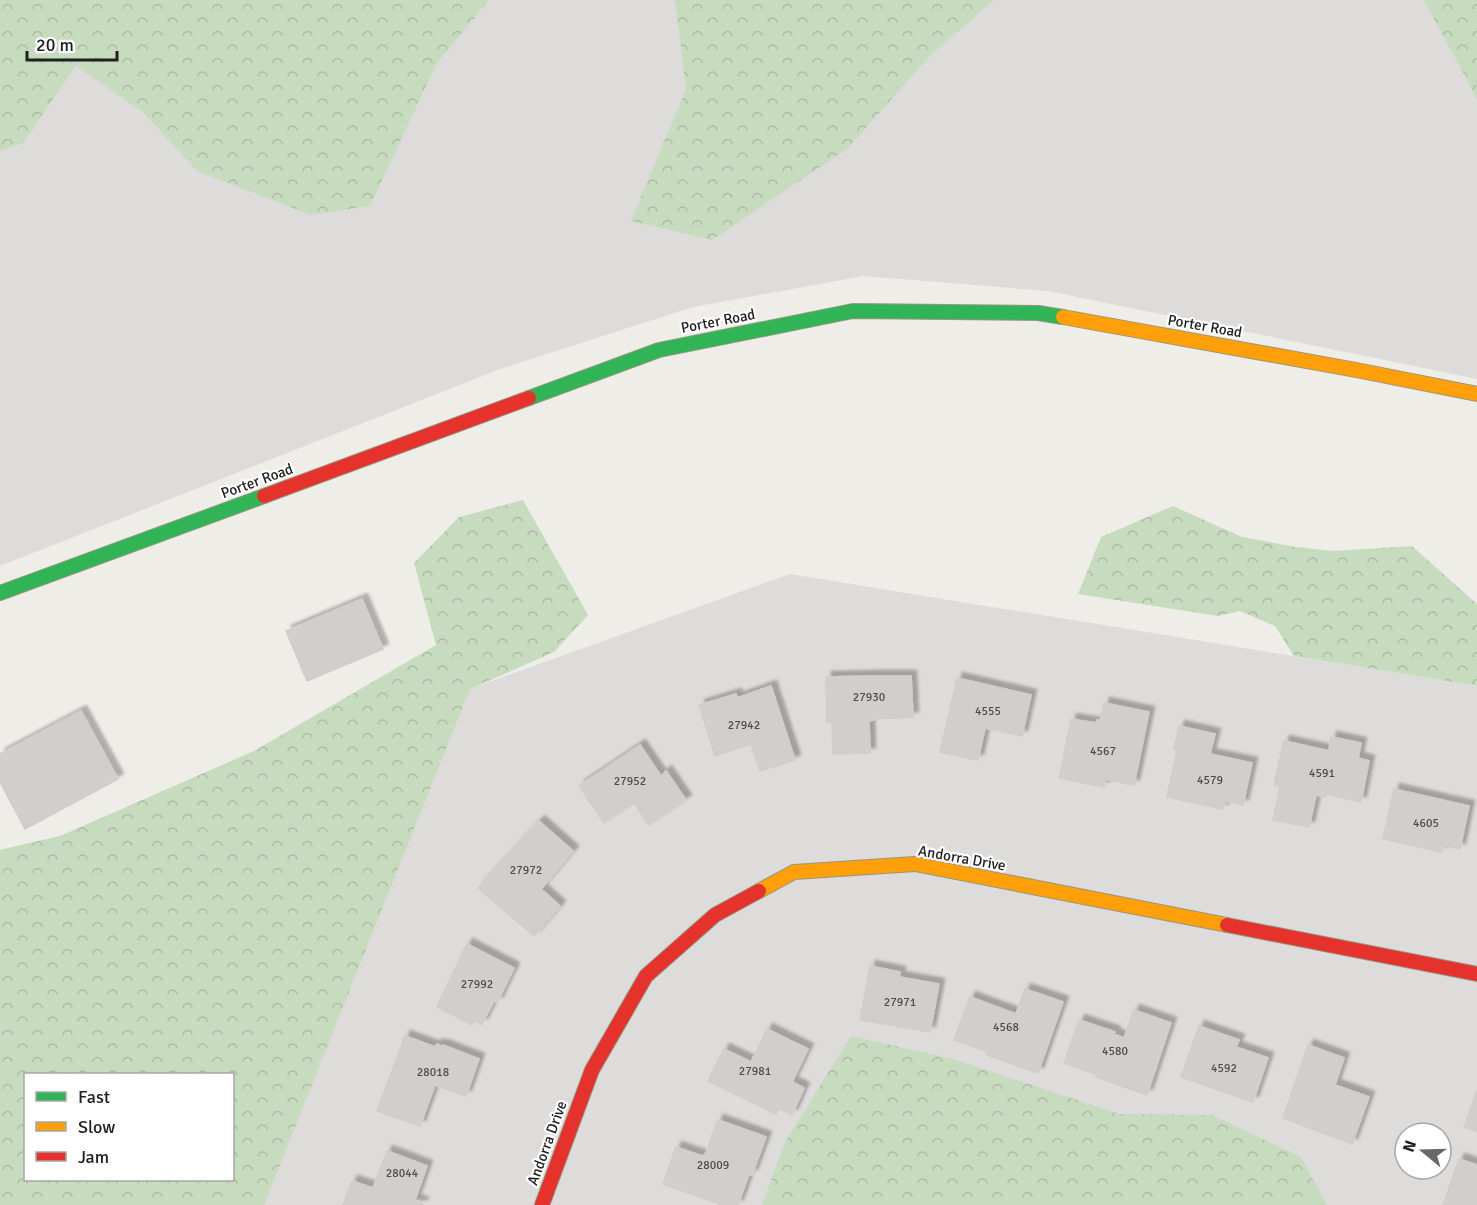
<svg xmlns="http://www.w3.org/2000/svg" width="1477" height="1205" viewBox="0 0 1477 1205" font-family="Signika,sans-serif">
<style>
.residential{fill:#dddcda;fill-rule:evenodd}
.forest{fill:url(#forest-crowns);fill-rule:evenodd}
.building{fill:#d1cfcb;stroke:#d1ceca;stroke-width:1.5;filter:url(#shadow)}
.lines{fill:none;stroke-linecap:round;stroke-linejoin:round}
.fast-casing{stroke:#949781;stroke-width:16}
.slow-casing{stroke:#949781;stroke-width:16}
.jam-casing{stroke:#949781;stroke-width:16}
.fast{stroke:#30b455;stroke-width:14}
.slow{stroke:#ff9f0a;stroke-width:14}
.jam{stroke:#e5322d;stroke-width:14}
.labels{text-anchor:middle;stroke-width:4.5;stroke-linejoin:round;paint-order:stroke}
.number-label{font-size:12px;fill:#4c4c4b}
.street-label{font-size:15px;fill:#202020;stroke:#fff}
</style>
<defs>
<pattern id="forest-crowns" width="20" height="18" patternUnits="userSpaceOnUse" patternTransform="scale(1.5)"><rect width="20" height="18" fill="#c7dbbf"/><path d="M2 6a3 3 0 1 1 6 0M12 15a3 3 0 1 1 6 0" fill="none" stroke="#abbca4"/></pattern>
<filter id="shadow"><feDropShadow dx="5.5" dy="-5.5" stdDeviation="1.5" flood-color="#0004"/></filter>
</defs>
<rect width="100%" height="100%" fill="#eeede8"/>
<path class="residential" d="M0,0h1477v379l-429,-88 -185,-15 -170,31 -193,62 -500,197z
M790,574l687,112v519h-1477v-355l60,-14zM26,1074h206v106h-206zM1405,1133h36v36h-36z"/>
<path class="forest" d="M0,0h489l-52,63 -67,143 -59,9 -114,-44 -54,-59 -67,-46 -53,77 -23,8z
M675,0h319l-65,57 -82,92 -135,91 -81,-19 55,-132z
M1424,0h53v99z
M523,500l65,115 -34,37 -84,37 -206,516h-264v-355l60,-14 194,-85 182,-106 -22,-82 45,-46zM26,1074h206v106h-206z
M1173,506l69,31 54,10 37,4 79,-5 65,58v82l-183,-30 -19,-30 -35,-15 -22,5 -140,-22 23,-57z
M851,1036l102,23 167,55 92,1 89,42 26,48h-565l23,-63z"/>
<path class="building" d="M362,599l21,50 -76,32 -21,-50z
M872,676h39l2,41 -39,2v1l-5,1 1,32 -37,1 -1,-32h-5l-1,-45z
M957,678l74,17 -9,41 -37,-8 -7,32 -38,-8z
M771,686l24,74 -35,11 -9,-27 -36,12 -16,-51 37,-11 1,4z
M1104,703l45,9 -15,73 -29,-6 -1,8 -45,-9 12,-59 25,4 1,-3 3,1z
M81,711l37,68 -93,50 -25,-47v-28z
M1179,726l36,8 -5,20 42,9 -9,42 -18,-4 -2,8 -56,-12 10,-47 -3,-1z
M1331,737l30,6 -3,15 11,3 -8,41 -35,-8v3l-10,-2 -7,32 -36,-7 7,-33 -6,-2 10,-44 45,10z
M640,745l21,31 5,-5 20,29 -37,25 -15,-22 -30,20 -25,-37z
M1394,789l75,17 -9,43 -17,-4 -1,7 -59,-13z
M539,821l34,30 -32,38 19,17 -26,30 -56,-48z
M467,944l47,24 -17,35 -3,-2 -12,23 -8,-4 -2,5 -35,-18z
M870,966l30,6 -1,5 40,7 -9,48 -70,-12z
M1025,989l38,13 -25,71 -51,-18 1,-3 -34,-12 16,-43 46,17z
M1134,1010l37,13 -24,72 -51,-18 1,-2 -33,-12 15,-43 36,12 -1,2 10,4z
M1199,1026l40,14 -3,7 32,11 -15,44 -72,-25z
M767,1029l41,20 -16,33 12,6 -12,27 -13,-7 -3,6 -68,-33 16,-32 27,13z
M405,1036l30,11 2,-3 6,3v-2l36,14 -13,37 -31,-11 -15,41 -43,-15z
M1308,1045l36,13 -9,27 34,12 -17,47 -69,-26z
M1477,1090v42l-13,-5z
M718,1120l48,17 -14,38 -3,-1 -11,31h-16l-59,-21 13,-37 26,9 1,-1h2z
M387,1151l40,15 -12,34 8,3 -1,2h-79l9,-24 21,7z
M1459,1159l18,6v40h-34z"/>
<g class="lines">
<defs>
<path id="fast" d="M529,398l130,-48 194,-39 185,2 25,4
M0,593l264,-97"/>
<path id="slow" d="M1063,317l293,53 121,24
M759,891l35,-19 121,-8 312,61"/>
<path id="jam" d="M264,496l265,-98
M1227,925l250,49
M542,1205l50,-135 54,-94 69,-61 44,-24"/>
</defs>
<use href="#fast" class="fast-casing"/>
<use href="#slow" class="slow-casing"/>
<use href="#jam" class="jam-casing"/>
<use href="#fast" class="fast"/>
<use href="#slow" class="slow"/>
<use href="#jam" class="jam"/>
</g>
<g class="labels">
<g class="number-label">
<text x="869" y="701">27930</text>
<text x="988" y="715">4555</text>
<text x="744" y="729">27942</text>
<text x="1103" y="755">4567</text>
<text x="1322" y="777">4591</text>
<text x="1210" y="784">4579</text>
<text x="630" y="785">27952</text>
<text x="1426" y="827">4605</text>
<text x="526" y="874">27972</text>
<text x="477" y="988">27992</text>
<text x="900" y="1006">27971</text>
<text x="1006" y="1031">4568</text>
<text x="1115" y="1055">4580</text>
<text x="1224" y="1072">4592</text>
<text x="755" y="1075">27981</text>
<text x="433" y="1076">28018</text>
<text x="713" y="1169">28009</text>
<text x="402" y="1177">28044</text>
</g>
<g class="street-label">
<text transform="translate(718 321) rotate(-11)" y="5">Porter Road</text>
<text transform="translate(1205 326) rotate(10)" y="5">Porter Road</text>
<text transform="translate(257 481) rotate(-20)" y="5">Porter Road</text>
<text transform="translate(962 858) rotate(10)" y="5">Andorra Drive</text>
<text transform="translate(547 1143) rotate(-70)" y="5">Andorra Drive</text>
</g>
</g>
<rect x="24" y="1073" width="210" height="108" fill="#ffffff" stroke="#a6a6a6" stroke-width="1.5"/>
<rect x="36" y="1092" width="30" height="9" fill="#30b455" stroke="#a6a6a6" stroke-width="1.5"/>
<text x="78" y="1103" font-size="18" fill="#202020">Fast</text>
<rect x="36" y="1122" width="30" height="9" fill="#ff9f0a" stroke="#a6a6a6" stroke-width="1.5"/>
<text x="78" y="1133" font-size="18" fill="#202020">Slow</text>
<rect x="36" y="1152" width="30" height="9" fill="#e5322d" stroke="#a6a6a6" stroke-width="1.5"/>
<text x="78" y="1163" font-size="18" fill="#202020">Jam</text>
<g transform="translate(1423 1151) rotate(289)"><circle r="28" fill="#ffffff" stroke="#a6a6a6" stroke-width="1.5"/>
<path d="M0-4.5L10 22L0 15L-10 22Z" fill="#686866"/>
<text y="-9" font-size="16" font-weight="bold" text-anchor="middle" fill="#202020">N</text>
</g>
<path d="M27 51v9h90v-9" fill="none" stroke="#202020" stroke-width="3"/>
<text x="36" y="51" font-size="18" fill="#202020" stroke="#ffffff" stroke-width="4.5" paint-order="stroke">20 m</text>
</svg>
